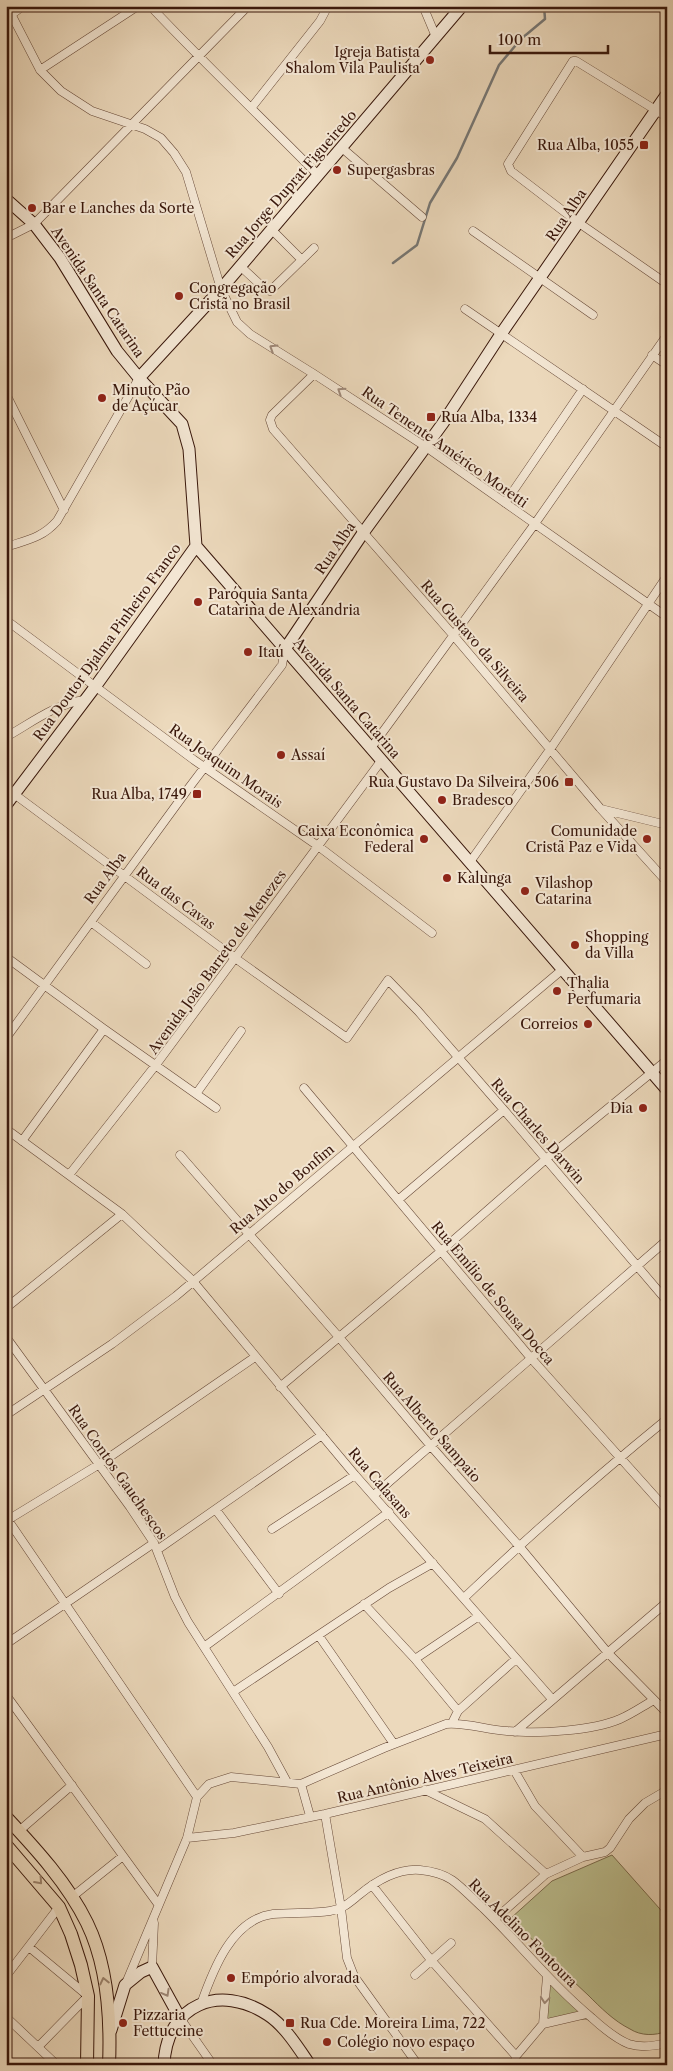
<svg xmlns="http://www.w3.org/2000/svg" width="673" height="2071" viewBox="0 0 673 2071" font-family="'Libre Caslon Text',serif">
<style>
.green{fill:#bbbe8e;stroke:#7a6a4c}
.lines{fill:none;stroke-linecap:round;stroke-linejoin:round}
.stream{stroke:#767775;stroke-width:2.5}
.street-casing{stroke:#664837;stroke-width:9}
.secondary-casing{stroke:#39170b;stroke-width:13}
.primary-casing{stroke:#39170b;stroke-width:14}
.street{stroke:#f3e6d3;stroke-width:8}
.secondary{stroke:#f3e6d3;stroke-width:11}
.primary{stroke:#ecd9bc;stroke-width:12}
.oneway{stroke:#9f8979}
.oneway2{stroke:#9b826c}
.poi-dot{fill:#8f2418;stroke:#f3e6d3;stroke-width:2}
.labels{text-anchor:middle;stroke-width:4;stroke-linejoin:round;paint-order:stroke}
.poi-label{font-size:14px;fill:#39170b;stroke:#f3e6d3;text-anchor:start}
.street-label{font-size:14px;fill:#39170b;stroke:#f3e6d3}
</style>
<rect width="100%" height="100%" fill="#ecd9bc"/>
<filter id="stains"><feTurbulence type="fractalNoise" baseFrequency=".004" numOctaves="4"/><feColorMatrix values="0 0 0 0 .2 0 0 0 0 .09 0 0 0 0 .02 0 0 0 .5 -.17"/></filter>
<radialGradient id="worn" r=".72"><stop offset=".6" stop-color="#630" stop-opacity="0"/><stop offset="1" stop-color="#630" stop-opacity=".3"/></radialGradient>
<path class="green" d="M612,1855l55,62v114c-12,5 -26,5 -37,-2 -16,-8 -29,-21 -42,-34 -27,-24 -51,-51 -77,-77l41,-37z
M549,1975l47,44h-26l-24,6z"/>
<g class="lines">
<path class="stream" d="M393,263l24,-18 13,-42 27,-45 42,-93 22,-26 24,-20 -1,-13"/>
<defs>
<path id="street" d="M7,6l33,64 21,21 31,20 53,18 16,9 13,15 12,19 35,117 16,33 13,12 64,40 112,73 241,170
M423,6l13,31
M154,10c53,56 110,110 164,165
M11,15l12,-9
M40,70l98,-64
M252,107l68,-86 8,-15
M667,117l-91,-56h-3l-65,103 3,7 68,52 88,61
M342,148l80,69
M272,230l30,30
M473,231l120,84
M6,238l28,-14 214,-218
M240,266l25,23 5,2 44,-43
M465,309l202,138
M652,355l15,10
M314,374l-42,41 -2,5 3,9 181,207 146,172 67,74
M6,394l58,116
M505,503l78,-114
M6,547c21,-7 36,-9 51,-26l82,-143
M6,620l188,140 124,86 114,87
M6,737c25,-14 49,-33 78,-37
M371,748l163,-223 133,-190
M6,788l229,170 112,80 41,-58 30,31 86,99 163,191
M601,809l66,16
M470,862l81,-114 116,-172
M91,922l55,42
M6,957l98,72 112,79
M6,1038l182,-249 94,-124 3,-16
M304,1088l226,269 137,153
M196,1094l45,-63
M6,1129l116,85 70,66 163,195 197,224
M22,1141l82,-112
M180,1155l158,181 92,109 89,101 89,107 59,60
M69,1175l86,-109 226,-305
M398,1200l106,-90
M6,1308l116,-94
M6,1337l124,170 24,36 21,54 13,25 80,125 19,35
M280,1387l160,-135 106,-93 121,-99
M6,1415l106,-71 64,-48 387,-327
M374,1495l293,-255
M216,1510l63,84
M8,1520l189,277
M6,1521l92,-56 157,-108
M272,1529l83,-54
M157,1550l165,-115
M465,1597c65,-62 132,-121 202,-178
M364,1604l51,55 43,52 -6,12
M319,1636l75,108
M6,1644l148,-101
M204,1647l185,-135
M415,1659l64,-43
M233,1692l156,-104 44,-25
M6,1695l152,209
M458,1711l58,-52
M515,1732l152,-130
M514,1770l21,36 48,51
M301,1784l9,32
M425,1790l60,29 61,55
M325,1814l16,94 6,50 7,18 64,89
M19,1831l53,-46
M187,1838l47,-5 91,-19 342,-80
M372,1885l59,75 85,96
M72,1897l51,-41
M495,1919l51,-45 37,-17 22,-5 5,-4 19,-29 16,-16 22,-13
M29,1947l59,49 -50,51
M152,1967l2,-44
M415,1975l36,-32
M6,1976l53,-69
M126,1983l61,-145 10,-41 12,-13 22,-7 70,7 83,-36 62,-24c19,-2 41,6 61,7 30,3 85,0 113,-12 12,-5 23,-13 34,-19
M201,2004c12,-34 31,-85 72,-90 19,-2 38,0 57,-3 13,-2 19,-8 29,-16 17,-14 38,-27 61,-25 11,1 23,4 32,10 11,8 21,19 31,28 37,36 69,77 109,110 11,10 24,21 37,26 12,4 26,2 38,-1
M6,2017l51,48
M180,2018l33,47
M543,2024l4,-48
M514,2065l2,-9 27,-32 43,-10"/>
<path id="secondary" d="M6,199l28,25 26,34 57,93 22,27 43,46 7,25 7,97 471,544
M139,378l82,-89 241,-283
M285,649l78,-116 80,-110 58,-89 166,-240
M6,805l89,-118 101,-141
M111,2030l14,-45 16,-13 11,-5 28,51
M164,2065c2,-61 56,-82 104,-50 17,11 31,34 42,50"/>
<path id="primary" d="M6,1817c30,32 62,67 81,106 21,43 24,95 22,142
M6,1845l53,62 12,27 10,31 7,31 -1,69"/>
</defs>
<use href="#street" class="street-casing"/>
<use href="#secondary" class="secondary-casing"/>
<use href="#primary" class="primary-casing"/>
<use href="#street" class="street"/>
<use href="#secondary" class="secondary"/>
<use href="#primary" class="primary"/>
</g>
<defs><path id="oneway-chevron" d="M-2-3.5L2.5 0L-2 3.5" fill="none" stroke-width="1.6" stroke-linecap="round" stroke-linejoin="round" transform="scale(1.25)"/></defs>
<g class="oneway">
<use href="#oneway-chevron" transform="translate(273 348) rotate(-148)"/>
<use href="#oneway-chevron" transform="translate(341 391) rotate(-147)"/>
<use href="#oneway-chevron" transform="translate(166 1993) rotate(61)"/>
<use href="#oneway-chevron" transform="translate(545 2000) rotate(95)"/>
</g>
<g class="oneway2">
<use href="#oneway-chevron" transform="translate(39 1881) rotate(48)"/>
<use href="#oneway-chevron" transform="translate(104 1981) rotate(-103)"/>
</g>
<g class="poi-dot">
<circle cx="430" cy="60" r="5"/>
<rect x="639" y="140" width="10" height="10" rx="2.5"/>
<circle cx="337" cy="170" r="5"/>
<circle cx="32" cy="208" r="5"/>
<circle cx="179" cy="296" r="5"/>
<circle cx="102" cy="398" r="5"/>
<rect x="426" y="412" width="10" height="10" rx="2.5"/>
<circle cx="198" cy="602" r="5"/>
<circle cx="248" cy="652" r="5"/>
<circle cx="281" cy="755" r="5"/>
<rect x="564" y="777" width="10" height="10" rx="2.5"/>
<rect x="192" y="789" width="10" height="10" rx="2.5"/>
<circle cx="442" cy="800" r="5"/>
<circle cx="424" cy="839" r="5"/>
<circle cx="647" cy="839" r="5"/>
<circle cx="447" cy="878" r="5"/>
<circle cx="525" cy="891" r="5"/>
<circle cx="575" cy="945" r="5"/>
<circle cx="557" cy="991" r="5"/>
<circle cx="588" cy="1024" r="5"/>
<circle cx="643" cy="1108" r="5"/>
<circle cx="231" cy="1978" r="5"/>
<circle cx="123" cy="2023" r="5"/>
<rect x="285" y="2018" width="10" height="10" rx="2.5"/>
<circle cx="327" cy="2042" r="5"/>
</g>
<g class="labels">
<g class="poi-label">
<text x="420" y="57" text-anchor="end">Igreja Batista<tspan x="420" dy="16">Shalom Vila Paulista</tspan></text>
<text x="634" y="150" text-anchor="end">Rua Alba, 1055</text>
<text x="347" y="175">Supergasbras</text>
<text x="42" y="213">Bar e Lanches da Sorte</text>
<text x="189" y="293">Congregação<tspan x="189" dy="16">Cristã no Brasil</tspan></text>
<text x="112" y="395">Minuto Pão<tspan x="112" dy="16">de Açúcar</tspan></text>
<text x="441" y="422">Rua Alba, 1334</text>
<text x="208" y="599">Paróquia Santa<tspan x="208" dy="16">Catarina de Alexandria</tspan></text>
<text x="258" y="657">Itaú</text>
<text x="291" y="760">Assaí</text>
<text x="559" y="787" text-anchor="end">Rua Gustavo Da Silveira, 506</text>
<text x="187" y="799" text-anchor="end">Rua Alba, 1749</text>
<text x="452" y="805">Bradesco</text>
<text x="414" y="836" text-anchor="end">Caixa Econômica<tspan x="414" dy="16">Federal</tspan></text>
<text x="637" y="836" text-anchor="end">Comunidade<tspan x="637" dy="16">Cristã Paz e Vida</tspan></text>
<text x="457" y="883">Kalunga</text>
<text x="535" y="888">Vilashop<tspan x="535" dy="16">Catarina</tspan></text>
<text x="585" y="942">Shopping<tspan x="585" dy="16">da Villa</tspan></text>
<text x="567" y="988">Thalia<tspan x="567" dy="16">Perfumaria</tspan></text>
<text x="578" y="1029" text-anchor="end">Correios</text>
<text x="633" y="1113" text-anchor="end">Dia</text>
<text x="241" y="1983">Empório alvorada</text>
<text x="133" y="2020">Pizzaria<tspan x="133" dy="16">Fettuccine</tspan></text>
<text x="300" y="2028">Rua Cde. Moreira Lima, 722</text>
<text x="337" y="2047">Colégio novo espaço</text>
</g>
<g class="street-label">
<text transform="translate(291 184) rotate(-49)" y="5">Rua Jorge Duprat Figueiredo</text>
<text transform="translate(566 215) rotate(-56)" y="5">Rua Alba</text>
<text transform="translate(98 292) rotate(56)" y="5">Avenida Santa Catarina</text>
<text transform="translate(445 447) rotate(35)" y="5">Rua Tenente Américo Moretti</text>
<text transform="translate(335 548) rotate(-56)" y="5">Rua Alba</text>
<text transform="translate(475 641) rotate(49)" y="5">Rua Gustavo da Silveira</text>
<text transform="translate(107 642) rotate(-54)" y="5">Rua Doutor Djalma Pinheiro Franco</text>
<text transform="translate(347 698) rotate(49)" y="5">Avenida Santa Catarina</text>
<text transform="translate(226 766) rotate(35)" y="5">Rua Joaquim Morais</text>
<text transform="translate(105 878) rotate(-54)" y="5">Rua Alba</text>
<text transform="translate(176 898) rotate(37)" y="5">Rua das Cavas</text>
<text transform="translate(217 962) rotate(-54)" y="5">Avenida João Barreto de Menezes</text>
<text transform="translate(538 1131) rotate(49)" y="5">Rua Charles Darwin</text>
<text transform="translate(282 1189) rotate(-40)" y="5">Rua Alto do Bonfim</text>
<text transform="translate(493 1293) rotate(50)" y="5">Rua Emílio de Sousa Docca</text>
<text transform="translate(432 1427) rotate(49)" y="5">Rua Alberto Sampaio</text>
<text transform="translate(118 1472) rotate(55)" y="5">Rua Contos Gauchescos</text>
<text transform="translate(380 1483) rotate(49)" y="5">Rua Calasans</text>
<text transform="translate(425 1778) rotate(-13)" y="5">Rua Antônio Alves Teixeira</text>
<text transform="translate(523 1933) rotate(45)" y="5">Rua Adelino Fontoura</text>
</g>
</g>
<rect width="673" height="2071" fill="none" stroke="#ecd9bc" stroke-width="25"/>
<rect x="8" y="8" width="658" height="2056" fill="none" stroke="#39170b" stroke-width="2.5"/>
<rect x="12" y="12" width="648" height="2046" fill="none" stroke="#39170b"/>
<path d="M490 45v8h118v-8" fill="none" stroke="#39170b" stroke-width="2.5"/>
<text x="498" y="45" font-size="15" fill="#39170b" stroke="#f3e6d3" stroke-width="4" paint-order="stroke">100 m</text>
<rect width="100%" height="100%" filter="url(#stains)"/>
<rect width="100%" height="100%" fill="url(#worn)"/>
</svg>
